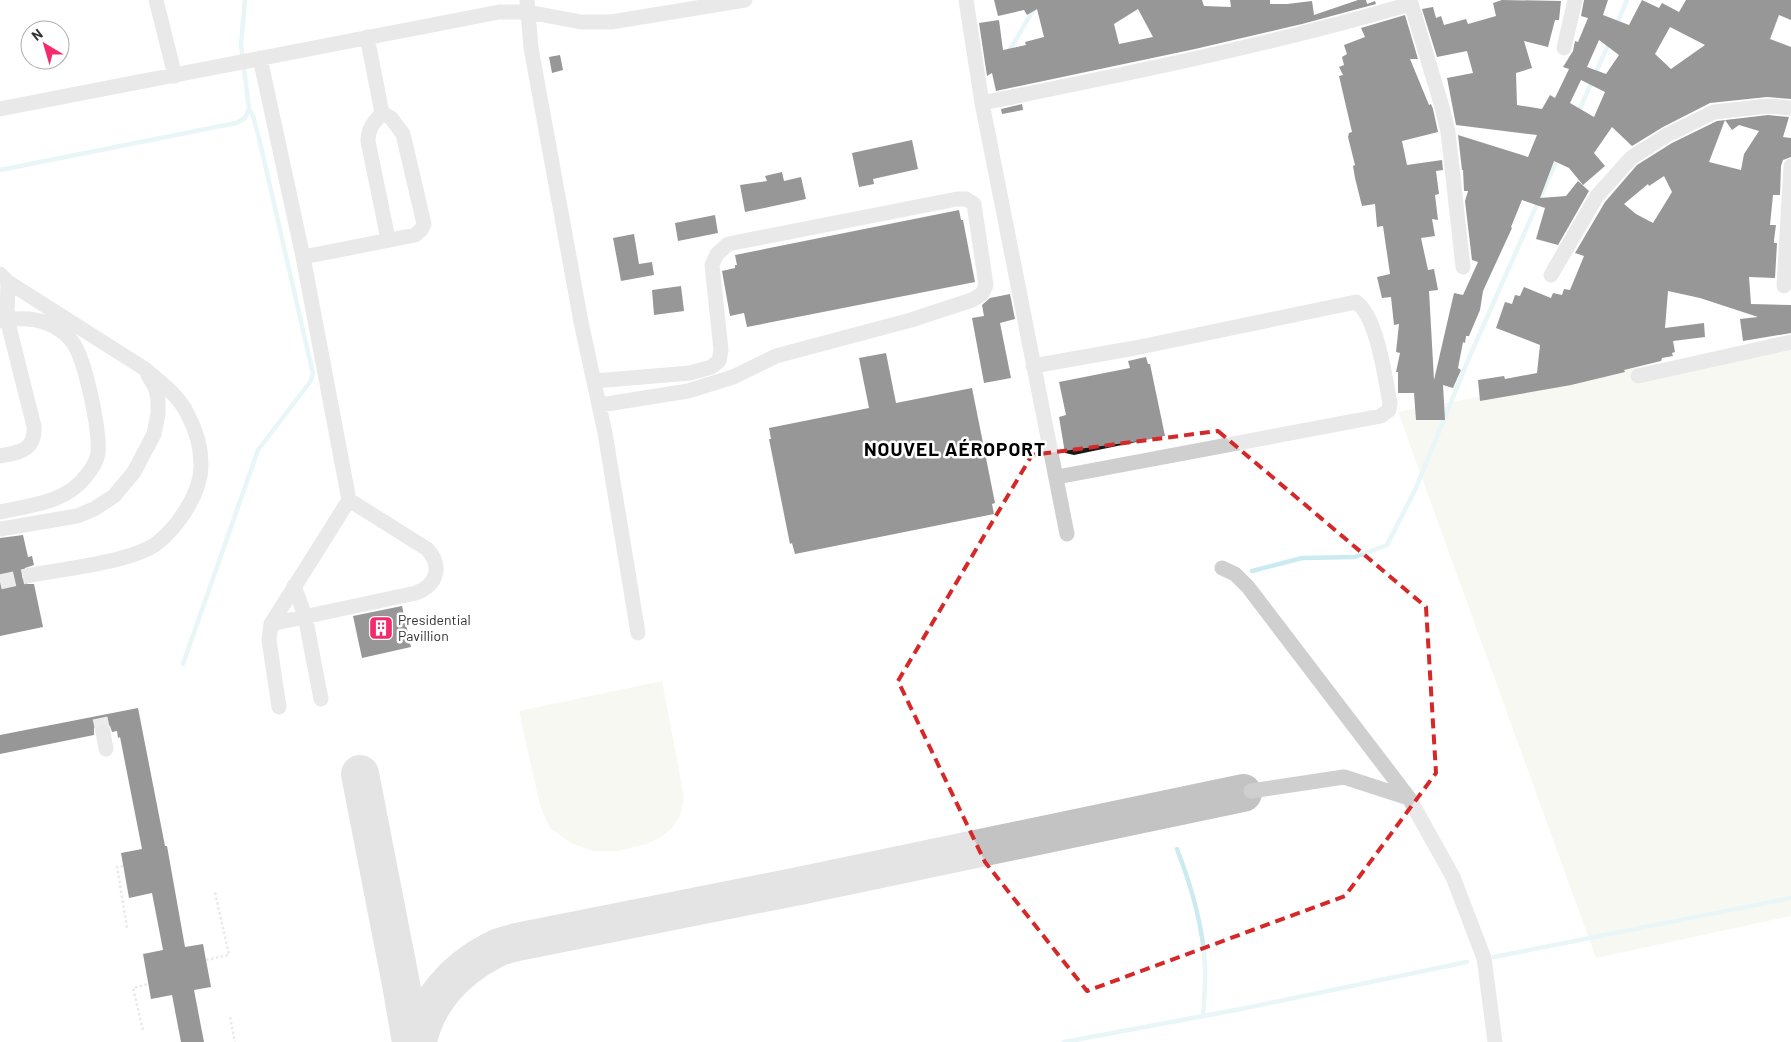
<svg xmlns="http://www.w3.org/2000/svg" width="1791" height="1042" viewBox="0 0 1791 1042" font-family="Barlow,sans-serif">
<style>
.green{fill:#ecf0e0}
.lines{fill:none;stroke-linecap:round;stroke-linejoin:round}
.stream{stroke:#ccebf0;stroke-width:4.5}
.taxiway{stroke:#c3c3c3;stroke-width:38}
.building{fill:#191919;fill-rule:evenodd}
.minor-tunnel{stroke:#d6d6d6;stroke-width:15;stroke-dasharray:15 8;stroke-linecap:butt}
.path{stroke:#cfcfcf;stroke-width:2.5;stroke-dasharray:2.5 2.5;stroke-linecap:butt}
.minor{stroke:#cfcfcf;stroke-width:15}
.marked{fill:none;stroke:#d62828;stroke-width:4;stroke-dasharray:10 6;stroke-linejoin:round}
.labels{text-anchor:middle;stroke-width:5;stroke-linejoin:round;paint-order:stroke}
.poi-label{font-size:14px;fill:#323232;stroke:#fff;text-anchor:start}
.district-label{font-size:19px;font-weight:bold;letter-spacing:1px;fill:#000;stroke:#fff}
</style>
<rect width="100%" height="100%" fill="#fff"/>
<path class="green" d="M1791,339v577l-195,42 -198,-546z
M662,681l22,116 -4,19 -8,12 -11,9 -14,7 -29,7h-26l-21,-8 -21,-15 -10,-22 -21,-95z"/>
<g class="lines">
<path class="stream" d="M1616,26l11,-26
M1008,53l24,-41 10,-12
M1578,113l31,-70
M0,170l236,-47 9,-5 4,-9
M1252,571l50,-13 53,-1 32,-12 29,-57 53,-130 89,-201
M183,664l75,-214 52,-68 3,-8 -54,-236 -6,-22 -4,-7 -8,-65 4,-44
M1177,849c14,36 26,77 28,117 1,16 -1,33 -2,50
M1494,957l297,-59
M1064,1042l172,-32 231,-48"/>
<path class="taxiway" d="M360,774l41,210 10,58
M418,1042c8,-41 38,-73 75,-92 9,-5 20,-7 29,-9l277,-55 444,-93"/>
</g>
<path class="building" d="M994,0h208l2,6 27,1 -1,-7h40v4h17l25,-3 2,14 44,-15h8l1,4 8,-3 1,3 -74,20 -107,25 -199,42 -4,-18 -5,3 -8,-53 20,-3 4,30 23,-5 -1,-3 19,-5 -7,-28 -10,6 -3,-5 -26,6zM1138,9l15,28 -34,7 -5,-20z
M1502,0l59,1 -2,19h-4l-7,27 -24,-6 8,27 -16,5 1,32 25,4 8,-14 5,3 14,-29 -6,-2 10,-16 2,-10 3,1 10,-24 -7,-2 3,-16h24l-5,15 26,10 13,-25 17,8 3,-5 17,9 7,-12h105v20l-12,-5 -9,24 21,8v52l-24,-2 -57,6 -47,24 -31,19 -20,-19 -18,26 11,13 -22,19 -14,-17 -15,-7 -14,37 26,-2 12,-15 11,10 -31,54 -22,-6 9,-31 -23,-8 -11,27 1,1 -29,63 -3,19 -11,26h-3l-1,7 -2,-1 -5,26 3,2 -8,18 -10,-3 2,35h-29l-2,-27h-16v-21h-2l4,-19 -4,-1 3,-28 -5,1 -3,-28 -9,1 -5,-21 13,-3 -7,-48 -6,1 -2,-23 -13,2 -7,-28 -2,-12 2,-1 -7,-28 1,-4 3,-1 -13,-56 4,-1 -4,-8 5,-2 -2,-8 5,-3 -3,-9 21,-8 -4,-9 44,-13 13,44h-8l19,46 2,-1 2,5 5,23 -36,9 5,24 35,-5 1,10 -7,1 3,23 -4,1 3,25 -6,-1 3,17 -14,2 7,32 6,-1 4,21 -9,1 5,89 20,-87 9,2 15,-33 -6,-2 -7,-59 3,-10h-4l-1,-21h-1l-4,-35 70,22 9,-22 -81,-10 -9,-47 26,-5 -6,-22 -30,6 -15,-48 11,-2 3,11 5,-2 3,9 22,-6 2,5 28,-8 -3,-13zM1670,27l35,18 -34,24 -16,-15zM1599,40l20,15 -13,19 -19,-7zM1581,80l24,12 -11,25 -24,-14z
M560,55l3,15 -11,3 -3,-16z
M1022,104l1,6 -21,4 -1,-5z
M1768,115l21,2 -6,20 8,1v19l-8,3 -2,6 -1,29h-7l-3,30h6l-2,15v3h3l-2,35 -26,-1 2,27 40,1v28l-48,8 -3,-22 18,-2 -58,-19 -32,-7 -3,37 39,-5 1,14 -32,4 2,11 -3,1 1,3 -11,2 -1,3 -37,9 1,2 -54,13 -91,16 -2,-21 26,-4 1,3 32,-6 3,-28 -44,-17 9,-26 7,2 3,-9 5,1 4,-9 27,11 2,-5 9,2 2,-6 6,1 14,-34 -9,-3 30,-51 32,-37 35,-22 45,-22zM1725,120l7,10 7,-5 20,6 -15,23 -3,16 -32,-8zM1664,176l8,16 -19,31 -17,-9 -12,-10 24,-20 1,2z
M912,140l6,29 -45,10 1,5 -15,3 -7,-34z
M782,172l2,9 17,-4 5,22 -61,13 -5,-27 27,-4 -2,-5z
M959,210l2,10h2l12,62 -228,45 -3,-14 -14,3 -8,-45 13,-3v-3h2l-2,-10z
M715,215l3,18 -40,8 -3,-18z
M634,234l5,30 13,-2 2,13 -33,6 -8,-43z
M681,286l3,25 -30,4 -2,-25z
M1010,294l5,25 -15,4 11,55 -27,5 -12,-65 12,-2 -2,-11 8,-7z
M886,353l10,50 76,-15 23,115 -3,1 2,10 -199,40 -3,-11 -2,1 -21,-105h2l-2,-11 100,-20 -10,-50z
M1146,357l2,7h2l15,72 -91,19 -9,-2 -6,-36 7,-2 -7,-33 71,-14 -2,-7z
M23,535l5,22 4,-1 2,9 -9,3 -3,9 5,7h7l9,43 -43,9v-98z
M402,606l9,41 -49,11 -9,-42z
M138,708l27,138h2l18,101 18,-3 8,43 -17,3 10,52h-23l-9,-47 -21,4 -8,-45 20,-4 -11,-57 -23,5 -8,-45 21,-4 -22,-112 -2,1 -1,-7 -5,1 -2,-6 -9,-3 -7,5v7l-94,19v-19z"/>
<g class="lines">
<path class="minor-tunnel" d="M0,582l31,-7
M100,718l3,14"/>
<path class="path" d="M123,866l-6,1 10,61
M206,960l23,-5 -14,-63
M230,1017l5,25
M143,1030l-10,-42 15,-4"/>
<path class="minor" d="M156,0l19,76
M527,0l4,48 50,274 24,111 33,200
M966,0l16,103 85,431
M1410,0l32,107 6,25 15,135
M1564,48l11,-48
M260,58l43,199 46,243 -78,124 -2,16 10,67
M982,103c144,-29 288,-58 428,-99
M0,109l499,-97h29l53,10h30l134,-22
M382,113c-8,9 -14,15 -14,28l20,98
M303,257l112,-22 6,-5 3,-6 -21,-90 -12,-16 -9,-5 -15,-76
M0,274l8,8 137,87c15,13 33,26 42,44 8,15 14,34 14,51 1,28 -23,63 -45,80 -26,18 -93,25 -125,31
M1551,275l46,-79 34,-38 36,-23 47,-23 54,-6 23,2
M1784,286l7,-120
M0,321c26,-5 52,-2 70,18 15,15 30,92 28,114 -1,8 -7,17 -12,23 -20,27 -56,29 -86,36
M1033,366l102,-18 221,-46c21,14 29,76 34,101l-1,7 -8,6 -324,61
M1638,376l153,-34
M594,381l96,-8 21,-6 8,-6 2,-11 -9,-85 5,-11 11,-10 229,-45h9l8,5 12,81 -4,9 -10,6 -61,20 -135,36 -43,21 -45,14 -88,14
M0,456c20,-4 35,-5 34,-30l-27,-107 1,-37
M0,529l77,-13 17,-7 20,-13 20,-24 20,-38 4,-20v-15l-3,-12 -7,-12
M1222,568l13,6 13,13 161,211 44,79 31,81 11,84
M294,586l11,30 16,83
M271,624l145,-31c21,-8 27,-27 11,-44l-78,-49
M103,732l3,17
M1251,791l93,-14 65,21"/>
</g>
<path d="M0 0H1791V1042H0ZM1218,431l208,176 10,166 -91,123 -258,95 -102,-129 -87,-181 134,-226z" fill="#fff" fill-opacity=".55" fill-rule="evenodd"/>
<path class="marked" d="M1218,431l208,176 10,166 -91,123 -258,95 -102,-129 -87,-181 134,-226z"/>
<defs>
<symbol id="building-square" viewBox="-11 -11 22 22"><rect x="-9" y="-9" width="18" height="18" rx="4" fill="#f42a6b" stroke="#fff"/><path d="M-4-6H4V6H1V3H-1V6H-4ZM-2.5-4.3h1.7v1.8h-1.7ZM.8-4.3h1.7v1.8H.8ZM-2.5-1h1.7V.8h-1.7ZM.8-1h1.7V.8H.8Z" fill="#fff"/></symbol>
</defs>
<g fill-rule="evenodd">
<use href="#building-square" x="367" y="614" width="28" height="28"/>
</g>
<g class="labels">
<g class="poi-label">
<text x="398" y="625">Presidential<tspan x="398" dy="16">Pavillion</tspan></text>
</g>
<g class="district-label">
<text x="955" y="456">NOUVEL AÉROPORT</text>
</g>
</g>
<g transform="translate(45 45) rotate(322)"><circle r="24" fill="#ffffff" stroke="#adadad"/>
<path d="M0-4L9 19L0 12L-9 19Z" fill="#f42a6b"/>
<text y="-8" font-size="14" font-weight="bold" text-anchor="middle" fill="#323232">N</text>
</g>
</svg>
